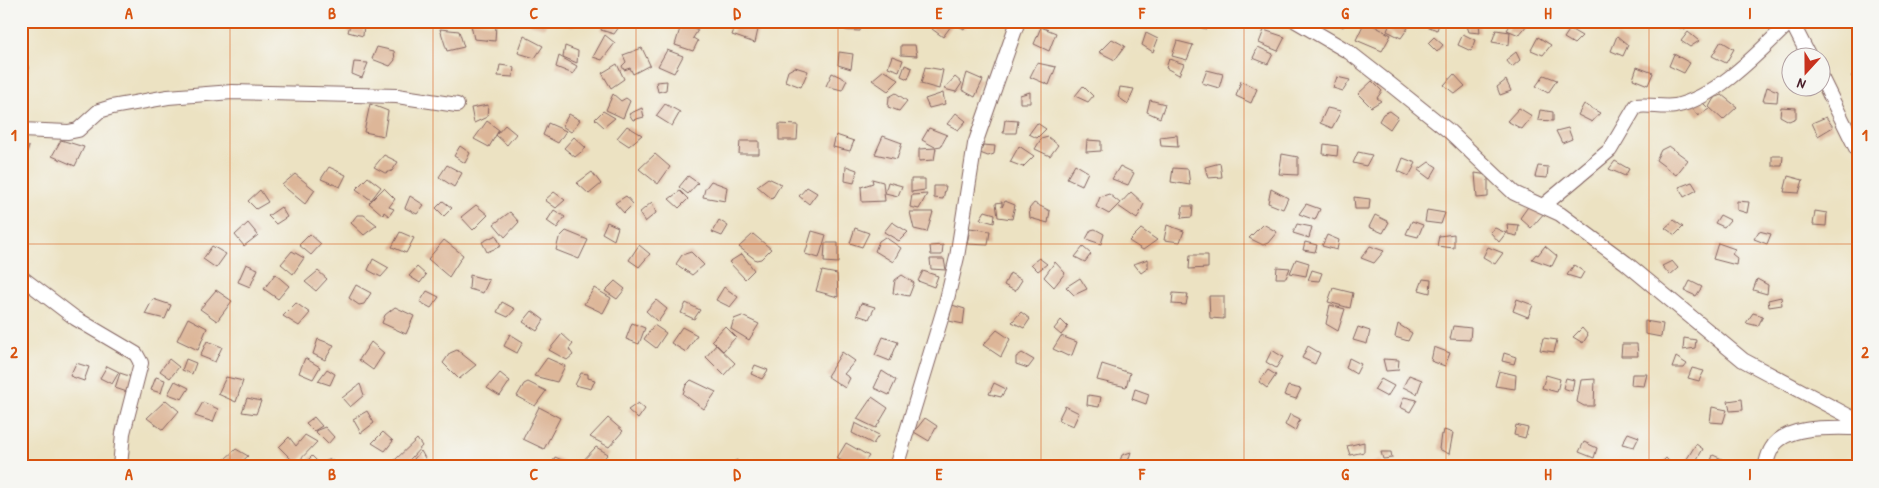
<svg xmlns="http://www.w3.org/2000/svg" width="1879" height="488" viewBox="0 0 1879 488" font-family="'Patrick Hand',sans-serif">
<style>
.building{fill:#ddb698}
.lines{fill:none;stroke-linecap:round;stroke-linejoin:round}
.minor-casing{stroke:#836360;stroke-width:16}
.minor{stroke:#fff;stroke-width:14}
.grid{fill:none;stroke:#d8530f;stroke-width:1;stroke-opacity:0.55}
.neatline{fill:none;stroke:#d8530f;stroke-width:2}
.grid-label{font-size:16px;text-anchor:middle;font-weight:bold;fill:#d8530f}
</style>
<rect width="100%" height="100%" fill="#f6f6f2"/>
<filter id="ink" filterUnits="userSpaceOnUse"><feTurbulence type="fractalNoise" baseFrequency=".02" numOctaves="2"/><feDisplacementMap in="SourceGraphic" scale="10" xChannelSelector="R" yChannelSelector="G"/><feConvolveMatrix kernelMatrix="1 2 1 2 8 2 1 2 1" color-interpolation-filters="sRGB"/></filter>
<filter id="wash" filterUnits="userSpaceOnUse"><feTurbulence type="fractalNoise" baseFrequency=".0096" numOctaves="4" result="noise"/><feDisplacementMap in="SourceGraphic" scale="20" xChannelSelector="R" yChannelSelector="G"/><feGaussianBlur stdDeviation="1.12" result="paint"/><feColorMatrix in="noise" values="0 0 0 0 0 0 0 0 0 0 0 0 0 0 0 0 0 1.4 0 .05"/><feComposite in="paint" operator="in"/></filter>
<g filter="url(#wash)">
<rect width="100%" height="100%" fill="#ece2c2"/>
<g id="blocks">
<path class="building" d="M351,21l13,2 -1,13 -15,-4z
M470,21l26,4 -1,16 -21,-2z
M530,21h19l-5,7 -15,-4z
M566,21h11l-4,6 -7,-2z
M604,21h8l10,2 -8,11 -13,-4z
M737,21h12l10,4 -4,18 -23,-8z
M845,21h17l-2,10 -15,-1z
M938,21h7l6,5 -8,11 -11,-8z
M950,21h18l-4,8z
M1190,21h20l-4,8 -18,-5z
M1333,21h15l-5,6z
M1365,21l26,14 -9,16 -26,-11z
M1391,21l17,7 -7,10 -14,-7z
M1426,21h14l-3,9 -13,-5z
M1513,21h10l4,4 -8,10 -12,-5z
M1671,21h16l-2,9 -15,-6z
M682,22l16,8 -5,8 5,3 -5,10 -18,-6z
M1466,23h13l1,10 -11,-1z
M1041,27l15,6 -7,18 -15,-7z
M440,29l19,2 5,16 -17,4z
M1570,29l12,7 -8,8 -10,-6z
M1264,30l21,7 -7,14 -19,-8z
M1496,30l14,2 -1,13 -17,-3z
M1688,32l11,9 -9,6 -9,-6z
M1146,33l12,6 -5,13 -11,-7z
M1463,34l12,6 -4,11 -13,-6z
M605,35l10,8 -13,17 -9,-3z
M524,36l19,10 -8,12 -17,-5z
M1617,36l11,9 -5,11 -12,-5z
M1434,37l9,8 -6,7 -9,-9z
M1538,37l13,8 -8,10 -12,-5z
M1112,39l13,7 -10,14 -16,-8z
M1177,41l16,4 -6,15 -15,-4z
M1721,41l13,8 -8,14 -14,-7z
M901,45h14l2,11 -16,-1z
M565,46l13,5 -1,12 -14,-6z
M377,47l17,4 1,9 -5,6 -18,-7z
M1258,47l15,7 -5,10 -15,-6z
M642,48l8,17 -17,9 -3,-6 -6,2 -2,-4 4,-4 -3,-7z
M667,50l16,6 -9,17 -16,-7z
M839,52l14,2 -2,15 -13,-4z
M1516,52l4,8 -8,7 -6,-7z
M1674,54l16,9 -6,10 -15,-7z
M559,56l18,10 -4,8 -17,-7z
M892,56l11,4 -4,11 -11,-4z
M1169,59l15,5 -5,11 -13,-7z
M354,62l14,1 -6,15 -10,-4z
M1037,63l19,4 -7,18 -19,-8z
M21,64l8,3 -7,26 5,2 -6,11z
M617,64l7,15 -13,9 -9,-15z
M500,65l14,2 -1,10 -15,-1z
M905,65l7,3 -4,11 -7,-3z
M795,67l13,4 -7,16 -16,-6 3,-10z
M925,67l18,3 -4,19 -18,-5z
M1637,67l16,6 -5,12 -15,-6z
M884,70l15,10 -11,11 -16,-11z
M1207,70l16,4 -4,14 -17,-5z
M1858,72v12l-7,-8z
M832,73l15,7 -5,10 -16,-4z
M967,73l16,7 -8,17 -13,-7z
M1454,74l11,12 -10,8 -11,-9z
M1544,75l13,5 -9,13 -12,-7z
M955,77l7,6 -6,9 -12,-3z
M1337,77l13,3 -7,11 -10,-3z
M1506,80l5,11 -11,4 -3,-8z
M667,81l-1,9 -8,2 -2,-10z
M1241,81l16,8 -6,14 -15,-7z
M1372,81l10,10 -5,7 4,3 -10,6 -13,-13z
M1083,86l10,10 -5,6 -13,-6z
M1120,87l14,2 -6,15 -10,-7z
M1767,87l11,4 -1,11 -14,-1z
M1030,92v11h-10v-8z
M896,93l11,8 -8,10 -11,-4 1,-10z
M943,93l2,11 -16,4 -4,-9z
M613,94l8,7 5,-3 4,3 -7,17 -17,-8z
M1722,95l15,12 -14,13 -14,-13 5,-9z
M1150,100l15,4 -5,14 -13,-6z
M1701,101l8,8 -11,7 -7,-9z
M370,104l18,7 -4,25 -20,-4z
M665,104l15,8 -8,14 -16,-10z
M1584,104l16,9 -8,9 -14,-7z
M488,105l-1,12 -13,6 -3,-15z
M1781,107l15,1v10l-7,3 -9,-5z
M642,108l2,9 -11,3 -4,-6z
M1327,108l14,3 -9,17 -12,-5z
M1519,108l13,8 -10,13 -15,-8z
M1540,110l13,2v9l-15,-1z
M603,111l12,7 -11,9 -9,-8z
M1390,111l8,6 -8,12 -11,-8 4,-7z
M956,113l10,8 -8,9 -11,-6z
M569,114l11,6 -9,12 -9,-6z
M1826,117l7,10 -15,9 -6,-13z
M1005,120l13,1 -2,12h-13z
M487,121l12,9 -10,17 -15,-8z
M548,123l18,8 -8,12 -15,-8z
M1037,123l9,6 -9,9 -8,-4z
M779,124l19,1 -1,15h-18z
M505,125l11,9 -9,11 -11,-10z
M627,126l15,9 -13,11 -12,-8z
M929,128l18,7 -6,11 -6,1 -13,-7z
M1568,128l4,11 -10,4 -6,-12z
M836,135l18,6 -4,10 -17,-4z
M1177,135l1,12 -17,-1 -1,-9z
M883,136l19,7 -5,16 -22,-5z
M574,137l12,11 -11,9 -11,-9z
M1048,137l10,8 -8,11 -15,-7 6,-10z
M61,140l23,7 -9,19 -23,-10z
M1087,140l14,1v10l-15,1z
M740,141h19v13h-20z
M1324,144l14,2 -1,10 -14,-2z
M21,145l8,2 -6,20 -2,-1z
M983,145l12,1 -1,8 -6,2 -8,-3z
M460,146l10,7 -5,10 -11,-7z
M1019,146l15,10 -11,11 -13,-5z
M1669,146l19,14 -12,15 -20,-15 5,-10z
M936,148l-2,12 -15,1v-12z
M1358,152l14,3 -6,11 -13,-3z
M655,154l15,13 -12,17 -19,-15z
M1282,154l16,3v18l-19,-1z
M384,155l14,7 -6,9 -7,2 -11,-6z
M1772,156h11l-1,10h-10z
M1403,158l13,5 -7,13 -11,-5z
M1615,161l14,8 -4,7 -16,-7z
M1429,162l8,5 -7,12 -12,-9z
M1220,163l2,14 -14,1 -3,-11z
M1075,164l13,8 -6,13 -15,-7z
M447,165l15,8 -8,14 -15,-10z
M846,166l11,4 -3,13 -9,-2z
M1120,166l14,7 -6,12 -16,-6z
M1538,166l10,1 -1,11 -12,-1z
M329,167l17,8 -6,12 -19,-8z
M1173,168l15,1 2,16 -19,-3z
M592,172l9,12 -12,10 -12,-11z
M1475,173l13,2v22l-11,1z
M295,174l20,16 -10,14 -23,-19z
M688,176l10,7 -10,11 -9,-7z
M1788,176l15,4 -4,13 -15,-1z
M368,177l13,10 -10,13 -15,-11z
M768,178l13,6 -9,15 -15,-13z
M872,179l11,3 2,19 -23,1 -1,-15 12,-4z
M911,179h14v11l-14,2z
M711,181l16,6 -2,14 -22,-4 2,-8z
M888,182l14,4 -4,10 -13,-3z
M1692,182l5,8 -13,7 -5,-10z
M934,186h12l-3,13 -9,-1z
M807,187l10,6 -8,11 -10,-8z
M384,188l11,11 -6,8 5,2 -5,7 -5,-4 -1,3 -14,-12z
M1271,189l17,9 -5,11 -15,-6z
M260,190l8,12 -12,7 -8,-8z
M680,191l8,8 -9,9 -10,-9z
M554,192l11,8 -9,8 -11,-8z
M1131,192l13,12 -7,15 -19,-13z
M927,194l-8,15 -9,-2 2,-12z
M1109,194l11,9 -11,11 -13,-7 4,-10z
M410,196l14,9 -7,9 -12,-6z
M626,196l7,8 -9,9 -9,-10z
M1354,197l16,2 -1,10h-14z
M443,201l9,7 -8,8 -8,-8z
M1005,201l10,4 -3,14 -14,-2 -2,-14 6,-1v5z
M1737,201l12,1 -2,11 -10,-3z
M652,202l4,11 -11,9 -6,-9z
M1034,203l16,8 -2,12 -18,-5 -1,-9z
M1306,204l14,5 -5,11 -16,-6z
M1530,204l16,7 -15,17 -11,-10z
M476,205l12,10 -15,15 -12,-13z
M1183,206h10l-1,11 -11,1z
M281,207l6,10 -11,7 -8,-8z
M554,210l11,7 -8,11 -10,-7z
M1427,210l18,3 -4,11 -16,-2z
M985,211l10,3 -1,9 -14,-4z
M1815,211l12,2 -1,13 -13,-1z
M510,212l9,10 -14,15 -11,-13z
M910,212h23l-6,20 -13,-3z
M357,215h7l13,10 -13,10 -13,-12z
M1375,215l14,7 -6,11 -14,-6z
M1720,215l10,5 -6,7 -9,-4z
M719,220l9,6 -6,10 -10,-4z
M1674,220l9,7 -8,8 -10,-7z
M1412,221l11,4 -5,12 -12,-3z
M607,222l11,5 -4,13 -12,-7z
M892,222l16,10 -9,9 -15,-9z
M248,223l10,12 -14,11 -9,-11z
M1263,224l14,8 -9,11 -5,2 -14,-7z
M1297,224l15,3 -3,11 -16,-5z
M1507,224l12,1 -2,11 -9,-2z
M1167,225l17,6 -4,11 -16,-2z
M855,228l14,5 -7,14 -12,-4z
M970,228l20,3 -2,14 -21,-1z
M1495,228l11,5 -7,9 -9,-10z
M1095,229l9,5 -3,10 -15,-5 5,-9z
M1141,229l16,11 -14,10 -14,-9z
M566,231l22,9 -9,19 -23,-9 3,-12z
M812,231l14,4 -7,23 -14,-4z
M1759,231l12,3 -4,10 -13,-5z
M400,232l14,6 -8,15 -14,-6z
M310,234l11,10 -10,11 -12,-10z
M753,234l18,15 -10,10 -5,1 -17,-13z
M1454,234v14l-17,-2 2,-10z
M496,235l5,11 -14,6 -5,-10z
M1327,235l12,5 -2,10 -15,-4z
M885,237l16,11 -8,14 -18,-11 4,-10z
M444,240l19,15 -14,22 -21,-18z
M1305,242l12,3 -2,7 -12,-2z
M825,243h13v20l-14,-1z
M1718,243l17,6 -3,5 5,4 -1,7 -23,-6z
M639,245l11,9 -11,13 -10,-7z
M943,245l-1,10h-11l-1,-9z
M212,246l14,8 -10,14 -13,-9z
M1370,246l14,5 -10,12 -13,-5z
M1545,246l12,10 -5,10 -20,-7 4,-5 2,1z
M1083,247l8,7 -6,8 -10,-5z
M1488,247l15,6 -8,11 -12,-7z
M292,251l12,7 -11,16 -12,-10z
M691,252l13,13 -12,10 -16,-11 6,-9z
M742,254l12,16 -9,9 -16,-17z
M1190,255h18v13l-19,1z
M1039,258l8,6 -9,7 -7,-7z
M373,259l16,9 -8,9 -13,-7z
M930,259h14l2,11 -15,-1z
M1148,259v9l-7,5 -7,-9z
M1296,259l13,4 -3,13 -16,-3z
M1672,261l6,7 -8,7 -8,-9z
M1055,262l10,11 -11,14 -10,-10z
M246,264l12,5 -8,18 -12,-5z
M1574,265l10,7 -4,7 -13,-4z
M417,267l9,8 -6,8 -11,-7z
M1277,267l13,1 -4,10h-10z
M1312,270l10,3 -3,8 -11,-1z
M318,271l9,8 -11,12 -11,-9z
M822,271l15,3 1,23 -22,-6z
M923,271l15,5 -4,11 -16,-6z
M1010,273l12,7 -7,11 -11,-6z
M275,274l14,12 -11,13 -14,-10z
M470,275l19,5 -6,13 -14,-4z
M902,275l12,8 -5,13 -16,-3 2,-13z
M1080,278l7,11 -13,6 -8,-8z
M1423,279l8,1 -1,13 -11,-3z
M1757,279l11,6 -1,9 -14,-4z
M615,281l10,8 -8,10 -12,-8z
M1690,281l12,6 -6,9 -11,-5z
M356,285l15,8 -7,11 -5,1 -10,-7z
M724,287l14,10 -8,10 -14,-7z
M594,288l17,10 -8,15 -19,-9z
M1333,288l20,5 -3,15 -22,-6z
M216,290l16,11 -15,20 -17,-12z
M427,291l12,6 -8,11 -11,-6z
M1173,293l15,1 -2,11 -14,-1z
M1209,296h15v23l-14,-1z
M1781,297l1,8 -13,2 -1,-7z
M153,299l18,6 -6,14 -20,-5z
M1517,299l16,6 -5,12 -15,-6z
M656,300l11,9 -9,13 -12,-11z
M502,302l13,7 -7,8 -11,-5z
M296,303l14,10 -11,13 -16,-10z
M686,303l14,7 -6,9 -13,-6z
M861,303l14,4 -6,12 -12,-4z
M952,305l13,4 -2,15 -14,-3z
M1330,305l15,4 -7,22 -12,-7z
M395,307l19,9 -8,18 -24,-11 3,-8z
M532,311l12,9 -7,11 -14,-9z
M1021,312l9,7 -6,9 -12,-6z
M1753,313l10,3 -5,10 -12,-3z
M742,316l17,8 -10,16 -18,-11 3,-10z
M188,318l19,10 -9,22 -21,-10z
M1061,320l7,7 -7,8 -7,-6z
M1645,321l18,3 -2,13 -16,-3z
M632,323l13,5 -6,16 -13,-5z
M1398,324l14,9 -4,8 -13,-4z
M654,325l12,8 -10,15 -12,-9z
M725,326l11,11 -13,14 -11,-11z
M1453,326l18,2 -1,12 -20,-1z
M682,327l15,8 -11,17 -15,-9z
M1358,327l12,4 -3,13 -14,-4z
M1582,328l6,7 -5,8 -10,-6z
M997,330l13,9 -9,18 -18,-12z
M510,334l13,8 -6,11 -13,-7z
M562,334l11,10 -4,5 4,6 -6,5 -18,-10z
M1061,336l16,6 -5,13 -4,1 -15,-7z
M883,337l15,5 -8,19 -15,-6z
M1543,338l14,2 -3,12 -14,-2z
M1684,338l12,2 -1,8 -12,2z
M318,339l16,6 -9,15 -12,-6z
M207,341l15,6 -7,15 -15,-6z
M371,342l13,11 -11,17 -14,-10z
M1622,344h15l1,12h-17z
M716,345l19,18 -11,12 -18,-18z
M1308,346l12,7 -5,11 -13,-6z
M1434,347l16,6 -5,13 -14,-5z
M457,350l19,15 -17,14 -16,-16 7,-10z
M1272,350l11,7 -7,11 -10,-6z
M842,352l13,9 -11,13 6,4 -5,10 -18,-12z
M1022,353l12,7 -6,8 -12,-4v-7z
M1504,353l12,4 -2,7 -12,-3z
M1676,357l11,7 -3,4h-12z
M305,358l15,9 -7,12 -14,-6z
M547,358l18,8 -8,16 -23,-6z
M1349,358l12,6 -5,10 -10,-6z
M169,359l10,8 -9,11 -10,-7z
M186,359l10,4 -4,11 -10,-4z
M1383,359l16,1 -1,10 -12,1z
M76,363l13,4 -5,14 -14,-5z
M1102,364l28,9 -4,14 -29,-7z
M755,365l13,5 -6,9 -11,-5z
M107,366l12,6 -7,12 -12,-6z
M1692,368l12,3 -5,10 -11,-3z
M327,369l8,5 -5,11 -12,-4z
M1268,370l8,5 -9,13 -8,-6z
M882,371l14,9 -7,15 -15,-7z
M1499,371l17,4 -1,14 -20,-3z
M120,373l15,5 -5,15 -15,-5z
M500,373l10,8 -10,15 -13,-8z
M581,373l7,1v4l7,2 -4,9 -16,-4z
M1632,374h15l-3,12 -13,-1z
M1409,375l13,5 -5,14 -14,-7z
M1546,375l14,4 -3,13 -15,-4z
M156,377l9,3 -4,13 -10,-3z
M226,377l17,4 -7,21 -18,-8z
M1566,378l8,2 -2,11 -9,-3z
M1381,379l13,7 -7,11 -13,-7z
M1595,379l-1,27h-10l-7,-4 4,-22z
M691,380l25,12 -12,17 -21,-15 3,-9z
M175,381l14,7 -7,11 -14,-5z
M528,382l18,9 -11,15 -18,-10 7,-12z
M994,383l12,6 -5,8 -12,-3z
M360,384l4,11 -14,12 -8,-9z
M1288,386l13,3 -5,10 -12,-4z
M1135,389l14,5 -3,10 -14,-5z
M1088,395l13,2 -2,10 -12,-2z
M872,397l16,11 -12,20 -19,-9z
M1404,397l13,3 -7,12 -10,-5z
M247,398l14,3 -5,13 -14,-2z
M1742,399l1,11 -13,1 -2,-10z
M166,400l13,11 -16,19 -16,-12z
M203,402l15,7 -5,13 -18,-6z
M638,403l7,6 -7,10 -10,-9z
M1065,406l14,7 -6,13 -15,-6z
M539,407l21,11 -16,31 -21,-10z
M1712,407l15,3 -4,13 -13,-1z
M367,411l7,12 -13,10 -8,-14z
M1290,414l10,5 -5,12 -10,-6z
M314,417l8,9 -8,5 -8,-8z
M608,418l15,13 -14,16 -19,-10z
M925,418l12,8 -8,15 -15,-9z
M855,423l24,12 -6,9 -21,-11z
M1516,425l12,3 -3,10 -11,-3z
M325,427l9,10 -6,7 -13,-13z
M1444,430l9,3 -4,21 -10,-5 2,-15 2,1z
M383,432l10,9 -8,10 -13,-8z
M1628,433l11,4 -5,10 -12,-3z
M305,435l12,7 -21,22 -17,-17 10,-10 7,9z
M417,439l5,7 -19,21 -8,-7z
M1364,442v10l-14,3 -3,-9z
M1584,442l13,6 -3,10 -15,-6z
M846,443l23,13 -8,11h-11l-13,-9z
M1696,444l7,5 -10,17 -8,-4z
M596,447l12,7 -12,13h-19z
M236,449l12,7 -12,11 -11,-8z
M421,451l9,16h-23z
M1131,452l-5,15h-8l4,-12z
M1381,452h10l1,6 -9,1z
M1713,455l9,4 -3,7 -9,-2z
M312,456l5,5 -5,6h-4l-3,-4z
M555,457l16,7 -2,3h-18z
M1666,458l8,9h-17z
M331,459l6,8 -21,-1z
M737,460l3,7h-10l-1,-3z
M1380,460l3,7h-14l-1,-3z
M1043,461l12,3 -1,3h-13z"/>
</g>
</g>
<g filter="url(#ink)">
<use href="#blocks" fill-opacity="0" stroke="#836360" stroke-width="1"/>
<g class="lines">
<defs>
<path id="minor" d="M1296,21l53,31 41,32 60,48 64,61 46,21 66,49 117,97 115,61
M1791,21l19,37
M1822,79l36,73
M21,130l47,2 10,-2 21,-19 13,-4 56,-10 64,-5 165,4 60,9
M1543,206l67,-56 26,-44c13,-2 27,2 39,0 43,-9 85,-55 116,-85
M21,277l54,41 61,36 5,9 -18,70 -3,34
M896,467l51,-168 10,-42 18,-113 43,-123
M1765,467c2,-6 3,-13 7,-19 13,-24 63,-20 86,-20"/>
</defs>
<use href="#minor" class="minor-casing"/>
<use href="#minor" class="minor"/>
</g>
</g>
<path class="grid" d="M230,21v446M433,21v446M636,21v446M838,21v446M1041,21v446M1244,21v446M1446,21v446M1649,21v446M21,244h1837"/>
<rect width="1879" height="488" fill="none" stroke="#f6f6f2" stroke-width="55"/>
<g transform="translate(1806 72) rotate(201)"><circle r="24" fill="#f6f6f2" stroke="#b1a0a2"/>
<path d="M0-4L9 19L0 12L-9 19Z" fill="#c8321e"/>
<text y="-8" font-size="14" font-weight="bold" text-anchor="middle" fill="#4a1f2b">N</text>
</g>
<rect x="28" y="28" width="1824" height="432" class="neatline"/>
<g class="grid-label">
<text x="129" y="19">A</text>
<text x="332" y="19">B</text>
<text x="534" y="19">C</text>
<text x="737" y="19">D</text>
<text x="939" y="19">E</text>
<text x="1142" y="19">F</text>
<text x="1345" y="19">G</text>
<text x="1548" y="19">H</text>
<text x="1750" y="19">I</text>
<text x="14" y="141">1</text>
<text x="1865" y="141">1</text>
<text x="14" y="358">2</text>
<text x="1865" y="358">2</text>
<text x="129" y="480">A</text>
<text x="332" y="480">B</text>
<text x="534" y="480">C</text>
<text x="737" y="480">D</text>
<text x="939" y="480">E</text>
<text x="1142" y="480">F</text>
<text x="1345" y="480">G</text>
<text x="1548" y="480">H</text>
<text x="1750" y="480">I</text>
</g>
</svg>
